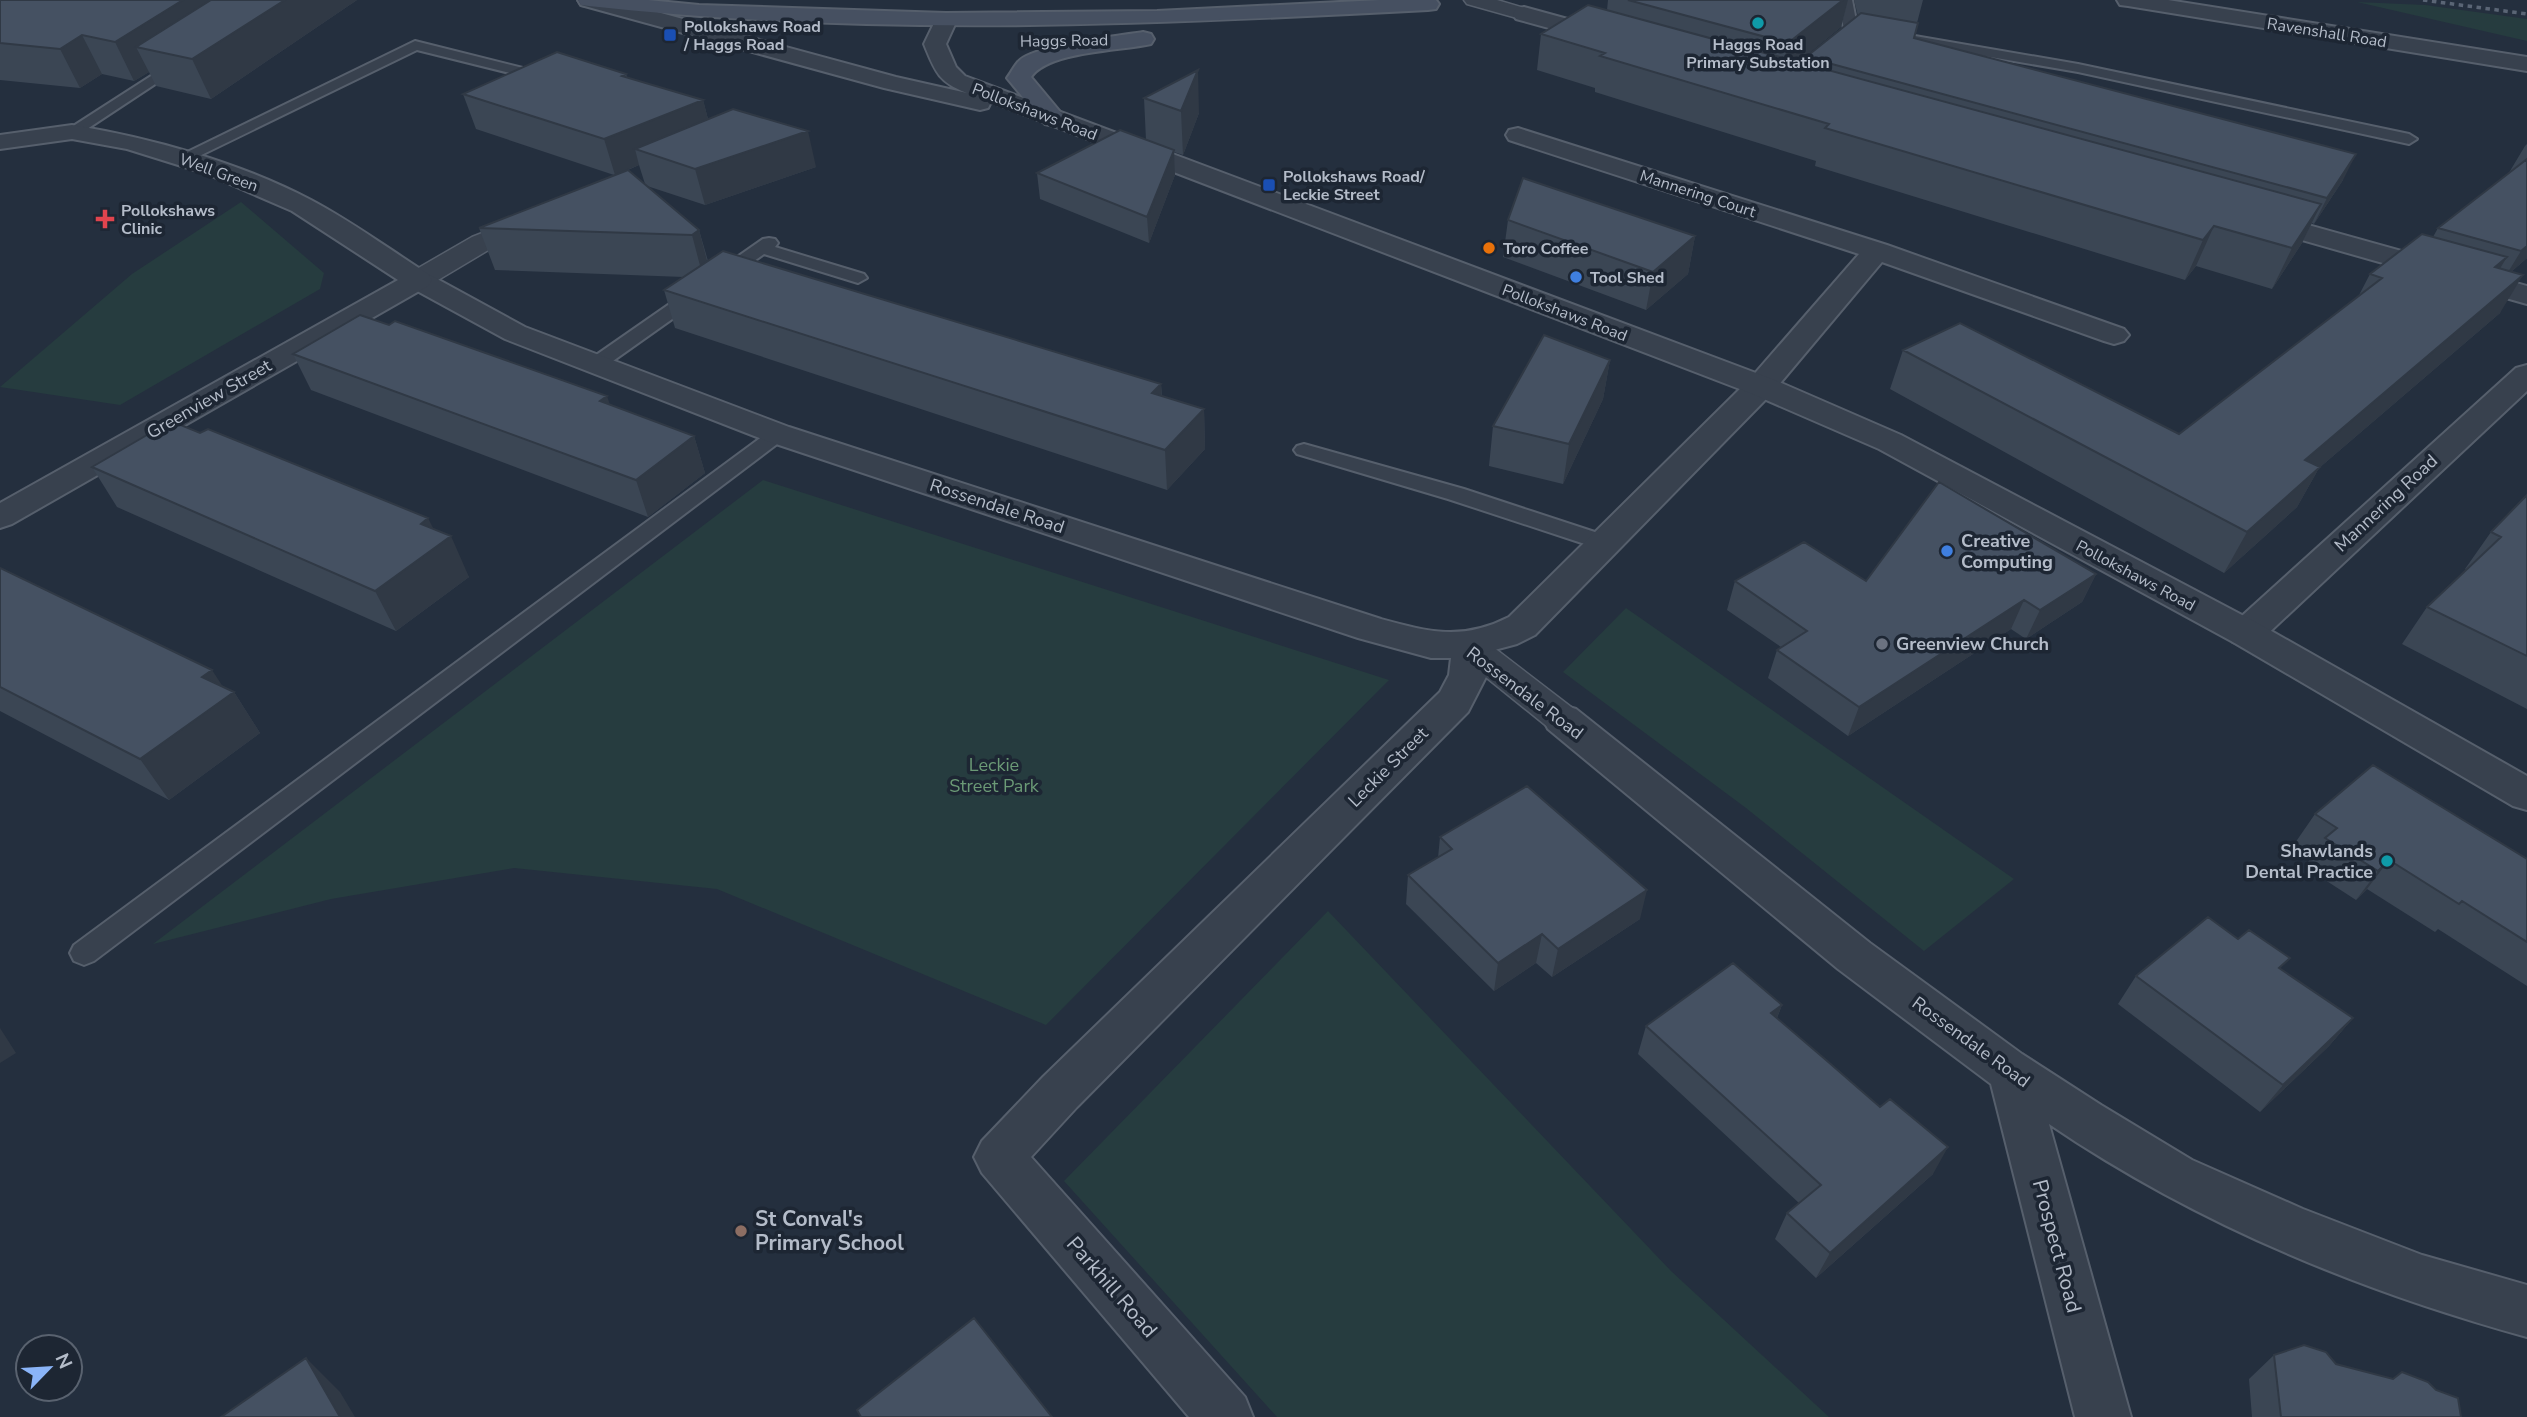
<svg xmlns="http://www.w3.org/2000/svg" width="2527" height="1417" viewBox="0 0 2527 1417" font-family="'Nunito Sans',sans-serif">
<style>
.green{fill:#263c3f}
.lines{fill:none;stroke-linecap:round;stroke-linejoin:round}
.service-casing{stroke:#565f6c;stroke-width:4}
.pedestrian-casing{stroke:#565f6c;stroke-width:3}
.minor-casing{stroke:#565f6c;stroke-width:4}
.tertiary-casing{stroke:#565f6c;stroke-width:4}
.secondary-casing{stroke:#565f6c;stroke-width:4}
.service{fill:#38414e;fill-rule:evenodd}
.pedestrian{fill:#38414e;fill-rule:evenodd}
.minor{fill:#38414e;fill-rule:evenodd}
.tertiary{fill:#38414e;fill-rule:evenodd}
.secondary{fill:#465061;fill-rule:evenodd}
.rail{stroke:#5a6575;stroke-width:3.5;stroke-dasharray:4.5 4.5;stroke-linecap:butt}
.wall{fill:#3b4654;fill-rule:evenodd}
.shaded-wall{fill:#303945}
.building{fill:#455162;stroke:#303945;stroke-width:2}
.culture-dot{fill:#0f9aa8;stroke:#1d2633;stroke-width:2.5}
.transit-dot{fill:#1a4fb4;stroke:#1d2633;stroke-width:2.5}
.health-dot{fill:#e0444e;stroke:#1d2633;stroke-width:2.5}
.food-dot{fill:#e8710a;stroke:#1d2633;stroke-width:2.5}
.shop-dot{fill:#3f7fe0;stroke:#1d2633;stroke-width:2.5}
.worship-dot{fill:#6b7280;stroke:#1d2633;stroke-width:2.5}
.education-dot{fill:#8d6e63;stroke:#1d2633;stroke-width:2.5}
.labels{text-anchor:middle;stroke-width:7;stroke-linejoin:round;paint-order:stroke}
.far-poi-label{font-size:16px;font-weight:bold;fill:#b4bcc9;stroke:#1d2633;text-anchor:start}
.far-street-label{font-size:16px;fill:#b4bcc9;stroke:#1d2633}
.street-label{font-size:18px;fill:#b4bcc9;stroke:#1d2633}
.poi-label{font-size:18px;font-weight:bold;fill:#b4bcc9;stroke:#1d2633;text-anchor:start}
.park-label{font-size:18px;fill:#6b9a76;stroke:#1d2633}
.near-poi-label{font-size:21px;font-weight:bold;fill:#b4bcc9;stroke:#1d2633;text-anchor:start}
.near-street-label{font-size:21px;fill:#b4bcc9;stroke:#1d2633}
</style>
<rect width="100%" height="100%" fill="#242f3e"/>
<path class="green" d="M2357,2l68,3 102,14v22z
M241,202l83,71 -4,16 -200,116 -120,-18 132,-113z
M763,480l626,200 -343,345 -329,-136 -203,-21 -183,31 -178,45z
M1626,608l388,271 -90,72 -178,-143 -183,-136z
M1328,911l343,360 158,146h-552l-213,-236z"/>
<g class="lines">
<defs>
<path id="service" d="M1838,0h14l5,26 221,38 331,70 8,5 -8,5 -331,-72 -227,-39 -7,-4z
M415,41l140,35 2,3 -7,4 -133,-33 -228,111h-12l-2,-3z
M179,58l5,1 2,3 -2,3 -106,70 -6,2 -8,-5z
M769,238l6,1 3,4 -3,4 89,27 3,4 -9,5 -94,-29 -161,114h-14l-3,-4 3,-4 174,-121z
M778,428l7,2 3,4 -3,4 -691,523 -10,4 -10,-4 -4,-8 4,-8 697,-515z
M1304,444l160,45 149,49 3,5 -3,5h-16l-149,-49 -151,-45 -3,-4 3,-4z"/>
<path id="pedestrian" d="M1464,0h33l34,10 3,4 -3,4 -7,2 -57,-16z
M528,215l9,3 4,5 -4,5 -47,21 -62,37 -10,2 -10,-2 -3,-6 3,-6 64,-37z
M1468,633l12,4 95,73 5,9 -5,9 -13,4 -13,-4 -93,-75 -6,-8 6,-8z"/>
<path id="minor" d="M2117,0h51l359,57v14l-399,-65 -8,-1z
M1524,7l91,25 3,5 -3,5 -8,2 -91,-25 -3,-5 3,-5z
M1518,128l369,117 237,84 5,6 -5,6 -10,3 -10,-3 -222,-79 -110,131 -237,242 -18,9 -30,8v23l-19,37 -391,395 -46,50 214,240 8,20h-64l-207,-244 -8,-16 8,-16 61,-64 397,-385 9,-17 2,-17h-20l-73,-20 -591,-197 -262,-102 -97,-53 -4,-6 4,-6 10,-2 10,2 97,53 264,100 592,192c48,13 81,22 128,-2l241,-238 109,-125 -350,-114 -3,-5 3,-5z
M2258,211l269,75v18l-278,-79 -4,-6 4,-6z
M2527,365v26l-268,251 -13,3 -13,-3 -5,-9 5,-9 283,-256z
M1562,705l14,4 294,234 152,111 79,51 91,55 111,49 119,46 105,30v52c-167,-46 -334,-115 -478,-213l82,293h-56l-84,-333 -153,-115 -290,-240 -5,-10 5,-10z"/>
<path id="tertiary" d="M578,0h35l283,77 71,16c-29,-11 -32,-22 -43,-49l14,-29h16l3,5 -11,24 10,23 9,9 807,303 129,56 358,189 268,152v34l-14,-4 -280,-164 -354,-193 -129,-56 -759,-291 -3,6 -8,2 -96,-22 -303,-83z
M72,125c79,13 167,37 239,75 40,21 78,49 117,74l4,6 -4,6 -416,238 -12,4v-25l398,-223 -106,-69 -85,-37 -80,-25 -55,-10 -72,10v-14z"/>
<path id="secondary" d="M578,0h70l51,5 247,8 211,-2 223,-11h56l3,4 -3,5 -8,1c-281,15 -559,27 -839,-4l-8,-1z
M1143,32l8,2 3,5 -3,5c-31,7 -102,7 -120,33l35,42 -3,5 -9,2 -9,-2 -38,-46c4,-5 8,-14 13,-18 17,-15 98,-24 123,-28z"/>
</defs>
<use href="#service" class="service-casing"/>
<use href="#pedestrian" class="pedestrian-casing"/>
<use href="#minor" class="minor-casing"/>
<use href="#tertiary" class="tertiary-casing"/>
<use href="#secondary" class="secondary-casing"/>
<use href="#service" class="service"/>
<use href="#pedestrian" class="pedestrian"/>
<use href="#minor" class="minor"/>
<use href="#tertiary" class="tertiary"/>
<use href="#secondary" class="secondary"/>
<path class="rail" d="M2423,0l104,14"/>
</g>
<path class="wall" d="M0,0h357l-146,99 -55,-13 -7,-14 -15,9 -32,-7 -22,14 -80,-8z
M1608,0h240l-7,27 -43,35 6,2 2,-7 52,-41 -4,-16h69l-6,23 -3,15 429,142 -29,44 -2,-1 -10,20 -30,46 -76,-23 -11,14 -370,-114 1,-5 -221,-69v-4l-58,-18 4,-36 66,-24z
M626,74l1,3 76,23 5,19 108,48 -111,38 -58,-19 52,44 9,31 453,123 1,12 42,13 1,40 -38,41 -492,-162 -11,-38 20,-13 -189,-7 -16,-42 135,-53 -138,-46 -13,-35zM639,165l6,19 -17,-14z
M1144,98l55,15 -16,42 -9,-3 1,23 -26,68 -109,-44 -3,-26 109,-33z
M2527,144v114l-16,14 -11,41 -181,155 -22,39 -73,66 -334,-184 13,-39 276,84 179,-137 12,-23 63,-37 5,-9 73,-56 -1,-1 15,-25z
M1508,220l187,16 -7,38 -42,36 -143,-53z
M293,354l316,50 85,32 11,37 -57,44 -337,-127z
M1610,360l-7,39 -40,85 -74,-18 4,-40z
M92,467l342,62 35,48 -73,54 -279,-124z
M2527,495v214l-125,-65 25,-37 39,-37 -1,-1 26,-37z
M0,568l234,124 26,41 -91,67 -169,-89z
M2096,574l-14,28 -56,37 -15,-10 -163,107 -80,-58 9,-28 4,-3 -54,-37 8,-29h131z
M2315,814l212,45v127l-89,-57 -3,3 -68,-43 -11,11 -51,-33 8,-13 -18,-11z
M1440,837l200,82 -88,58 -16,-14 -42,28 -88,-87 2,-29 30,-17z
M2281,969l72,49 -24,28 -69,66 -142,-108 18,-28z
M1782,1005l-5,13 156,156 -117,104 -41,-39 12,-26 12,-10 -161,-149 8,-28z
M2274,1355l62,9 125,53h-209l-3,-38z"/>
<path class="shaded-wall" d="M183,0h63l-110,47 13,25 -15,9 -19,-39z
M285,0h72l-146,99 -19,-40z
M1843,0h5l-7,27 -60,49 7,-33z
M82,35l20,39 -22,14 -20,-39z
M1198,70l1,43 -16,42 -2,-44z
M703,100l9,35 -77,14 4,16 -24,10 -11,-36z
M808,131l8,36 -111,38 -10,-36z
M1174,150l1,25 -26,68 -2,-26z
M2356,154l-13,26 -29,44 13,-26z
M2321,204l-19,39 -30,46 20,-41z
M2214,226l-18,40 -11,14 18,-40z
M699,230l11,42 -7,5 -11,-42z
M1695,236l-7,38 -42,36 7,-38z
M2527,246v12l-22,19 16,-26z
M2507,257l-23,38 11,-28z
M2523,275l-23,38 -181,155 -22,39 -73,66 23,-41 58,-72z
M1610,360l-7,39 -40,85 6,-40z
M1161,384l2,39 -11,-30z
M607,396l12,36 -19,-31z
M1204,409l1,40 -38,41 -2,-40z
M694,436l11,37 -57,44 -12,-37z
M428,518l13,26 10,-8 18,41 -73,54 -21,-40 46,-67z
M2096,574l-14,28 -56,37 14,-29z
M2024,600l-13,29 -163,107 11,-29z
M212,670l17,26 5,-4 26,41 -91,67 -29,-41 62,-82z
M2389,860l-22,29 -11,11 22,-29z
M1647,890l-7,29 -88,58 6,-28z
M1542,934l-6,29 -42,28 4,-28z
M1782,1005l-11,27v-19z
M2353,1018l-24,28 -69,66 23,-27z
M0,1028l16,25 -16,10z
M1948,1147l-15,27 -117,104 14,-25z
M306,1358l34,34 15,25h-15z"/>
<path class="building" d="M0,0h183l-68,42 -33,-7 -22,14 -60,-6z
M211,0h74l-93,59 -56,-12z
M1628,0h215l-55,43z
M1588,5l733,199 -29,44 -78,-22 -11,14 -378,-112 4,-4 -229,-68 5,-3 -64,-19z
M1861,13l57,10 -4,15 442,116 -29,44 -521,-141z
M557,52l69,22 -4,2 81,24 -99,39 -141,-45z
M1198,70l-17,41 -37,-13z
M733,109l75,22 -113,38 -60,-20z
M1120,130l54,20 -27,67 -110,-44z
M2527,159v87l-6,5 -83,-23z
M628,170l71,60 -7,5 -213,-7z
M1523,178l172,58 -42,36 -145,-52z
M2422,234l85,23 -12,10 28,8 -218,185 15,7 -73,65 -344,-182 57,-27 219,111 203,-156 -12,-4z
M723,251l438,133 -9,9 52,16 -39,41 -501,-160z
M360,315l29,10 6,-4 212,75 -7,5 94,35 -58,44 -343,-126z
M1544,335l66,25 -41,84 -76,-18z
M171,421l29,12 8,-4 220,89 -7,6 30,12 -76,55 -283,-124z
M1939,482l157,92 -56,36 -16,-10 -165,107 -82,-57 30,-19 -72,-50 69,-39 62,39z
M2527,495v161l-100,-49 74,-70 -10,-5z
M0,568l212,102 -10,7 32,15 -94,67 -140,-72z
M2373,765l154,94v83l-65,-41 -3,3 -70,-44 -11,11 -53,-33 12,-10 -22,-14z
M1527,786l120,104 -89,59 -16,-15 -44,29 -90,-88 44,-26 -12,-12z
M2208,917l30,22 11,-9 41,28 -11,10 74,50 -70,67 -147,-109z
M1733,963l49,42 -11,8 55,47 54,47 10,-8 58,48 -118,106 -43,-40 34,-28 -175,-159z
M974,1318l78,99h-191l-4,-7z
M2304,1345l22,7 10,12 57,15 9,-7 26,10 8,8 22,8 3,19h-180l-7,-62z
M306,1358l34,59h-119z"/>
<g class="culture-dot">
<circle cx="1758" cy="23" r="7"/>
<circle cx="2387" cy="861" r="7"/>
</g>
<g class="transit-dot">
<rect x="663" y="28" width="14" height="14" rx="3.5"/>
<rect x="1262" y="178" width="14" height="14" rx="3.5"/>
</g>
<path class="health-dot" d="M101.5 208.5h7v7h7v7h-7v7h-7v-7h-7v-7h7z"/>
<circle class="food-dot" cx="1489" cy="248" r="7"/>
<g class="shop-dot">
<circle cx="1576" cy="277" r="7"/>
<circle cx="1947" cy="551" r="7"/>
</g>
<circle class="worship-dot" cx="1882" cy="644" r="7"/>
<circle class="education-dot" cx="741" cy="1231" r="7"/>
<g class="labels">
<g class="far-poi-label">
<text x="684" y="32">Pollokshaws Road<tspan x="684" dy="18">/ Haggs Road</tspan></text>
<text x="1758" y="50" text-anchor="middle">Haggs Road<tspan x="1758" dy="18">Primary Substation</tspan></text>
<text x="1283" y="182">Pollokshaws Road/<tspan x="1283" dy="18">Leckie Street</tspan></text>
<text x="121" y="216">Pollokshaws<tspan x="121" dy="18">Clinic</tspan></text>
<text x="1503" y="254">Toro Coffee</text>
<text x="1590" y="283">Tool Shed</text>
</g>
<g class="far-street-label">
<text transform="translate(2327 32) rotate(9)" y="6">Ravenshall Road</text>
<text transform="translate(1064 40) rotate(-1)" y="6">Haggs Road</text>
<text transform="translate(1035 111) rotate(21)" y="6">Pollokshaws Road</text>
<text transform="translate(219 172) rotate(20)" y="6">Well Green</text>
<text transform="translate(1698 193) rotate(18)" y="6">Mannering Court</text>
<text transform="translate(1565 312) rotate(21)" y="6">Pollokshaws Road</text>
<text transform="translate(2136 575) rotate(28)" y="6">Pollokshaws Road</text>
</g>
<g class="street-label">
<text transform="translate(209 399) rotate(-30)" y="6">Greenview Street</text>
<text transform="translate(2386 503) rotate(-43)" y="6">Mannering Road</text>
<text transform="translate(997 506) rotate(18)" y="6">Rossendale Road</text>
<text transform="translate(1525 693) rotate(37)" y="6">Rossendale Road</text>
<text transform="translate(1388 767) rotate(-45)" y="6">Leckie Street</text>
<text transform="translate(1971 1042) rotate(36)" y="6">Rossendale Road</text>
</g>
<g class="poi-label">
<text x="1961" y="547">Creative<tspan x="1961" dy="21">Computing</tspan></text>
<text x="1896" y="650">Greenview Church</text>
<text x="2373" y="857" text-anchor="end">Shawlands<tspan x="2373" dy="21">Dental Practice</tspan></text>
</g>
<g class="park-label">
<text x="994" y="771">Leckie<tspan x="994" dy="21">Street Park</tspan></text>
</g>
<g class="near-poi-label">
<text x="755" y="1226">St Conval's<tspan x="755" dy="24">Primary School</tspan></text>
</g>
<g class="near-street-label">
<text transform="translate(2057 1246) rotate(75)" y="7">Prospect Road</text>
<text transform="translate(1112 1287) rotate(49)" y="7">Parkhill Road</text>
</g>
</g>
<g transform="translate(49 1368) rotate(65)"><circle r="33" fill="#1d2633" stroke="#59626f" stroke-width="2"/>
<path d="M0-5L12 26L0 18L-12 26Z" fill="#8ab4f8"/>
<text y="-10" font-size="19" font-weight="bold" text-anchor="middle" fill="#b4bcc9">N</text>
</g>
</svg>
